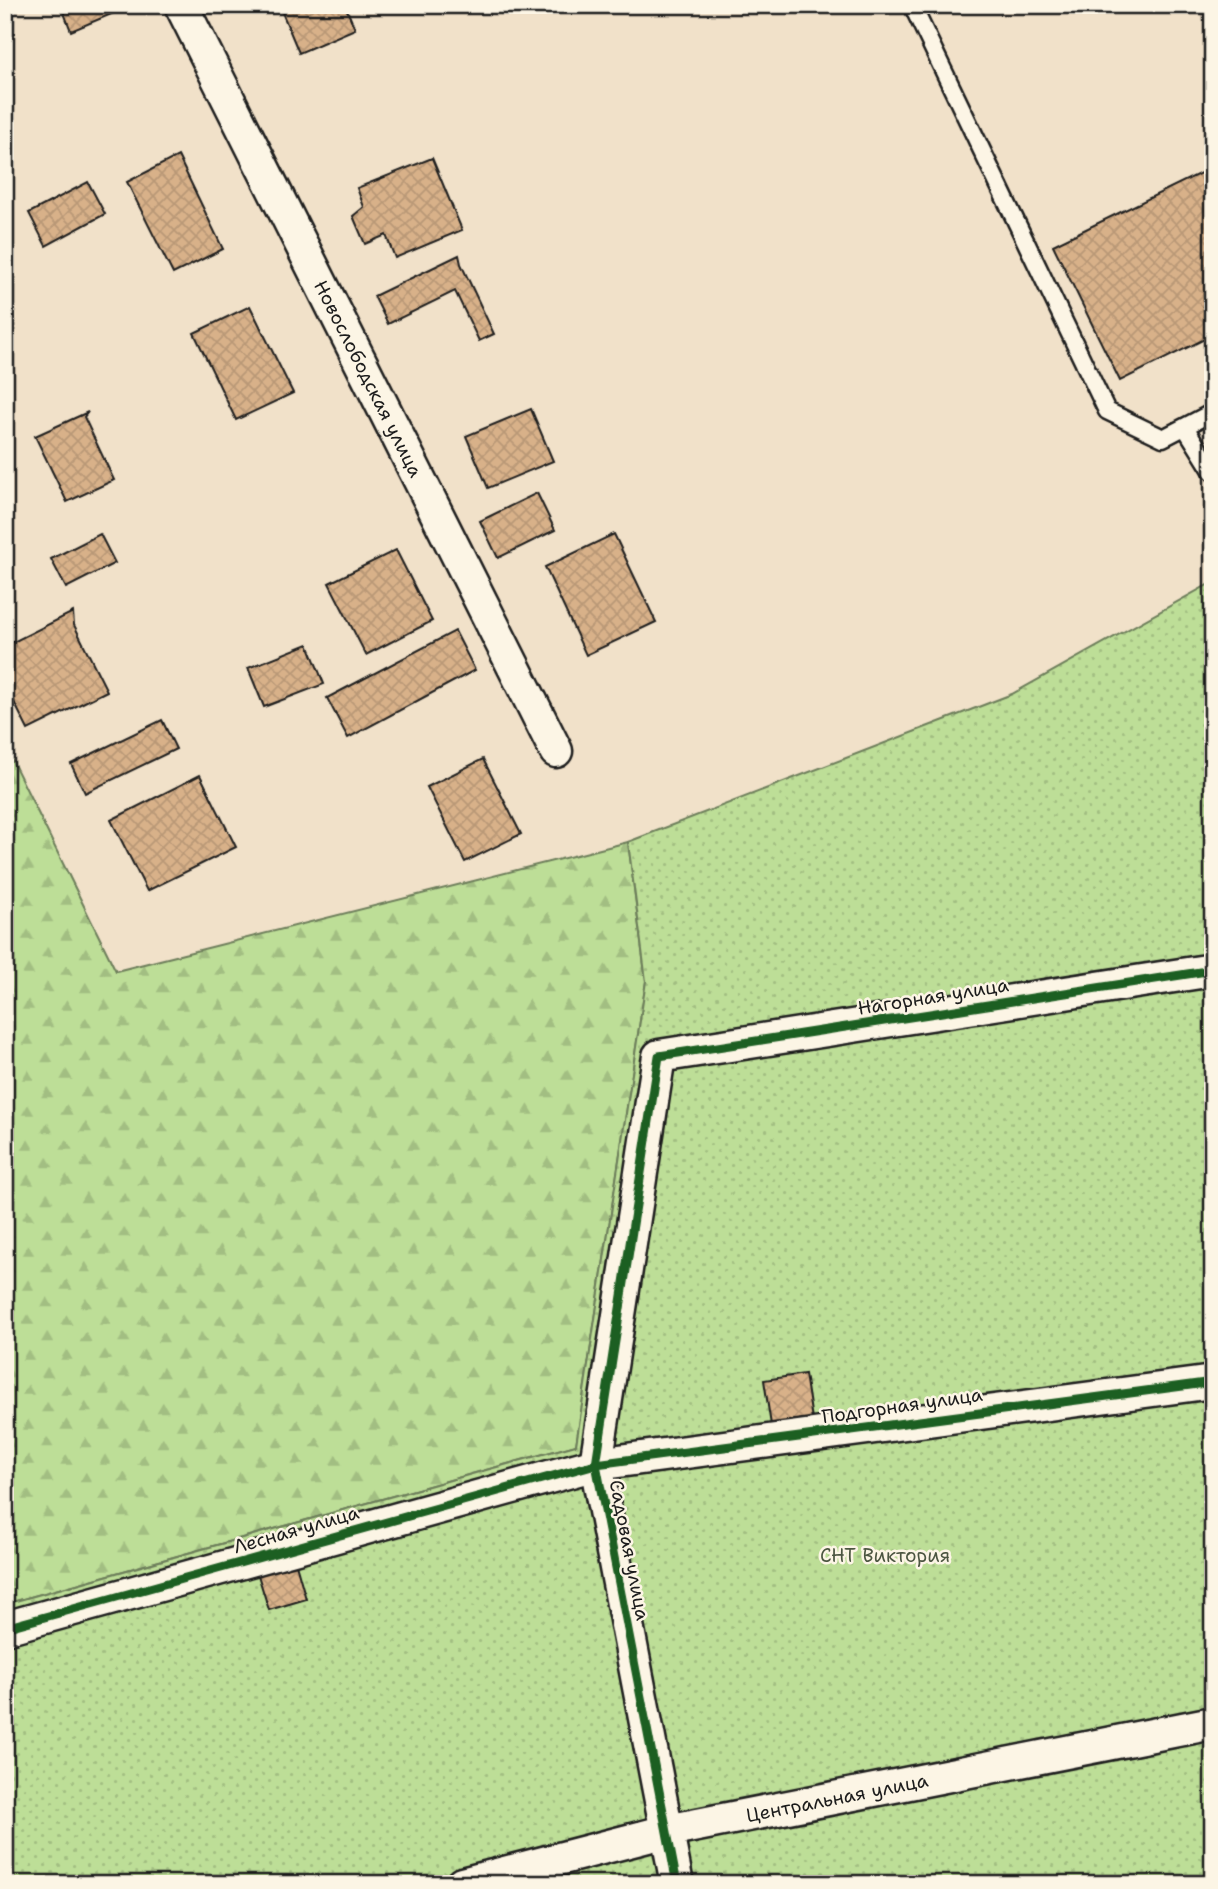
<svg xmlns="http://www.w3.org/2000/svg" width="1218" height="1889" viewBox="0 0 1218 1889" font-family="'Shantell Sans',sans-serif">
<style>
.forest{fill:url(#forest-firs);stroke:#6c7d5a;stroke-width:2}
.garden{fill:url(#garden-dots);stroke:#6c7d5a;stroke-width:2}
.building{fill:url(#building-cross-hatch);stroke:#1c1c1c;stroke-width:2}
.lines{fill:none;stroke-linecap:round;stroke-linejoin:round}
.service-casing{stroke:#1c1c1c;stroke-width:21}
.minor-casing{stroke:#1c1c1c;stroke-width:37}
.service{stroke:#fcf5e5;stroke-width:16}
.minor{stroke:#fcf5e5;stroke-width:32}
.cycleway-casing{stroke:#fcf5e5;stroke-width:13}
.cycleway{stroke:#1b5e20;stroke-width:9}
.labels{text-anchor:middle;stroke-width:5;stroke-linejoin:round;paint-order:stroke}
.street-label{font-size:19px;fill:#1c1c1c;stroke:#fcf5e5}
.park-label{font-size:19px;fill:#4c5641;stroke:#fcf5e5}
</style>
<defs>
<pattern id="forest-firs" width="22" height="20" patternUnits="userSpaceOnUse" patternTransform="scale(1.75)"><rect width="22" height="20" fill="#bdde97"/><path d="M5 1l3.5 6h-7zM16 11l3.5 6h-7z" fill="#a2be82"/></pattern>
<pattern id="garden-dots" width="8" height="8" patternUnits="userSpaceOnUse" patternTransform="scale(1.75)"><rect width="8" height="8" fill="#bdde97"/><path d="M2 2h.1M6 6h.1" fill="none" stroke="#a2be82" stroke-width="1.8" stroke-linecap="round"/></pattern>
<pattern id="building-cross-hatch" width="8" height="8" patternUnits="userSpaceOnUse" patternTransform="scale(1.75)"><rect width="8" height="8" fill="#d8b189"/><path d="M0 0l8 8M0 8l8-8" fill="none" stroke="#b99876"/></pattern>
</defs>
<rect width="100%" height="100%" fill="#f1e1c9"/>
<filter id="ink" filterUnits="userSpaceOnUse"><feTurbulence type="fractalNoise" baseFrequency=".0143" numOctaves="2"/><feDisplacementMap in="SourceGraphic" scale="14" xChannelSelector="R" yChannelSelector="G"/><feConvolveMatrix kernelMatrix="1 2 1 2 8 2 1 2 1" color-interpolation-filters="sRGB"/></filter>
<g filter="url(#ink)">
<path class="forest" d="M5,746l111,225 512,-129 18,139 -70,464 -571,159z"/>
<path class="garden" d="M1213,582v1302h-1208v-280l571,-159 70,-464 -18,-139 384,-148z"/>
<path class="building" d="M61,5h67v2l-57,24z
M279,5h66l10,24 -56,24z
M178,156l45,93 -50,25 -46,-92z
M432,158l30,72 -67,28 -9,-23 -21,9 -12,-28 11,-9 -7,-19z
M1213,167v168l-93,46 -67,-136z
M88,182l17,32 -59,32 -17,-33z
M459,255l2,9 33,70 -15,7 -24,-50 -67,33 -14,-28z
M250,306l43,87 -57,27 -42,-87z
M531,409l22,52 -65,27 -22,-52z
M88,412l-4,5 30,63 -47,22 -32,-66z
M537,493l18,37 -57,28 -18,-37z
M100,534l15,29 -49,25 -15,-29z
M614,534l42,88 -70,33 -41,-88z
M396,550l36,71 -66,34 -37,-72z
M73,612l1,13 33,66 -79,39 -23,-46v-38z
M455,631l20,39 -127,68 -21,-40z
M308,644l16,40 -60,23 -16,-39z
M162,720l14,29 -91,44 -14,-29z
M483,759l38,75 -56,28 -38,-75z
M200,775l36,72 -89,44 -36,-71z
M805,1374l7,45 -41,6 -7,-45z
M296,1564l10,35 -37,11 -11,-35z"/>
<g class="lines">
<defs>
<path id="service" d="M912,5l195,406 56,27 50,-26
M1185,427l28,45"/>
<g id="minor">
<path id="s1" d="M181,5l375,746"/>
<path d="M5,1628l591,-164 617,-82"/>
<path id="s2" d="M462,1884l205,-53 546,-108"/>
<path d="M677,1884l-81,-420 63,-408 554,-86"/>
</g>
</defs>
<use href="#service" class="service-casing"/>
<use href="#minor" class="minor-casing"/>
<use href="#service" class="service"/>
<use href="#minor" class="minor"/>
<defs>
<path id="cycleway" d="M5,1628l591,-164 617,-82
M677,1884l-81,-420 63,-408 554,-86"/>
</defs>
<use href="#cycleway" class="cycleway-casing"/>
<use href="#cycleway" class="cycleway"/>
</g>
</g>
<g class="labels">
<g class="street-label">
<text dy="7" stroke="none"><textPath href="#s1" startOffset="418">Новослободская улица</textPath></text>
<text transform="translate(933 996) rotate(-9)" y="7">Нагорная улица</text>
<text transform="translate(902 1405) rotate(-8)" y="7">Подгорная улица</text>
<text transform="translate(296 1529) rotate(-16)" y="7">Лесная улица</text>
<text transform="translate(630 1550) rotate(79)" y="7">Садовая улица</text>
<text dy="7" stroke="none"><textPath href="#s2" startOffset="385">Центральная улица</textPath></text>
</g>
<g class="park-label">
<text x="885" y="1562">СНТ Виктория</text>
</g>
</g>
<rect width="1218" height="1889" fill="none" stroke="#fcf5e5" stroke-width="28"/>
<rect x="14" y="14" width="1190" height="1861" fill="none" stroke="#1c1c1c" stroke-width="2.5" filter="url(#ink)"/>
</svg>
